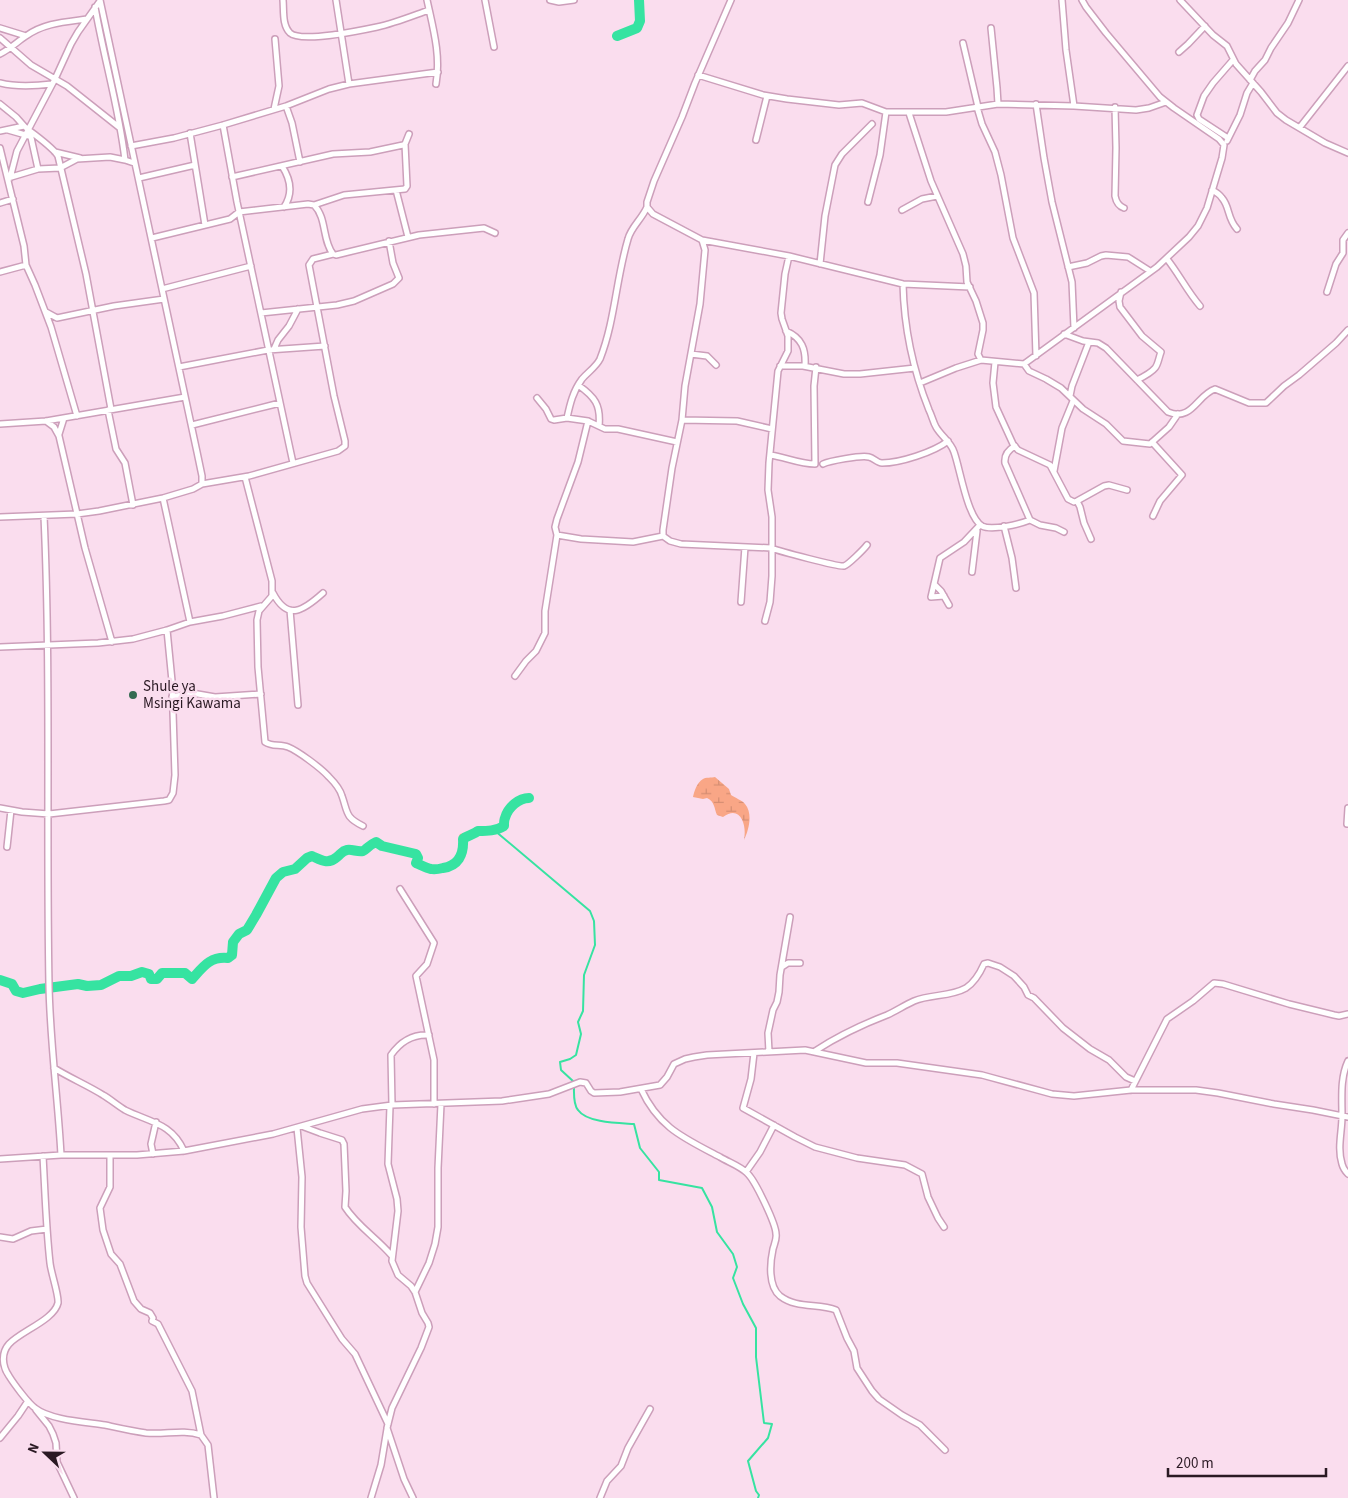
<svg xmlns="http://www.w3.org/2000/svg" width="1348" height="1498" viewBox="0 0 1348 1498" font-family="'Source Sans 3',sans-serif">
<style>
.wetland{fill:url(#wetland-marsh)}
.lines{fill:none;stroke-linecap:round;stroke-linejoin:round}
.stream{stroke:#36e3a1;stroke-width:2}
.river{stroke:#36e3a1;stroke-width:10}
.street-casing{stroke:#cc9fba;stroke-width:8}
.street{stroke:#fff;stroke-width:5}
.poi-dot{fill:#346b52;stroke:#faddee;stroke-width:2}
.labels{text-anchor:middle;stroke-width:5;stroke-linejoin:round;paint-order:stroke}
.poi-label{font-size:15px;fill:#2a1923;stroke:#faddee;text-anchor:start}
</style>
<defs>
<pattern id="wetland-marsh" width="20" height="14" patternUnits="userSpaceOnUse" patternTransform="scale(1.25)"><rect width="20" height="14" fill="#f9a686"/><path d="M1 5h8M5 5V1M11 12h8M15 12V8" fill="none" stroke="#d68e73"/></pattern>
</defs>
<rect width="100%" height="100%" fill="#faddee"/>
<path class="wetland" d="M715,777l14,12 2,6c4,3 11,5 14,9 8,9 4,26 -1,36 3,-14 -3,-36 -21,-23l-6,-2c-3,-7 -2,-13 -10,-17l-4,1 -10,-2c1,-5 4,-15 10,-18 2,-2 9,-1 12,-2z
M475,827l5,2 -1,5 -8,6 -3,-1 -5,15h-2l1,-11 -3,-7 1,-2 8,-2 2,2z"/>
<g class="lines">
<path class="stream" d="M494,830l96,81 4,10 1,24 -11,30 -1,36 -5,11 3,12 -5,21 -6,4 -10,3 1,8 13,12
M574,1086c0,7 -1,18 4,24 9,13 41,13 56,14l6,24 19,24v8l43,8 10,19 5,25 16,22 4,13 -4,11 10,26 13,24v29l8,66 8,1 -4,14 -20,23 8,30 3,4 -1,3"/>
<path class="river" d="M617,36l20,-8 3,-7 -1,-21
M0,980l12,4 4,7 7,2 17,-4 38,-5 9,2 14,-1 18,-9h12l11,-4 7,2 2,5h6l5,-6h23l7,6c11,-12 18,-23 36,-21l4,-3 1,-13 6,-8 8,-4 9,-15 20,-37 7,-6 12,-3 12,-11 5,-2c9,4 16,9 25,1 4,-3 5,-6 10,-7 5,-1 10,2 16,1 3,-1 6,-6 13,-9l6,4 34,8 2,4 -2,5c5,2 10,5 15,6 4,1 8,0 12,-1 15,-2 21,-13 20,-29 5,-4 10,-4 15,-8 9,0 18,0 26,-5 0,-3 0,-6 1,-8 3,-11 14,-20 24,-20"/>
<defs>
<path id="street" d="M283,0c1,11 -1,25 7,33 11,10 73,-3 87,-6 18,-4 35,-11 52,-17
M336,0l13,84
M427,0c6,28 14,55 9,84
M485,0l9,47
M550,0l9,2 15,-2
M731,0l-36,83 -13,34 -28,64 -7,21v5l6,7 49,26 3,10 -5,54 -15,82 -3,34 -10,48 -9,62v6l7,5 11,3 90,4c8,3 67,19 73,18 4,-1 20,-17 23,-21
M1062,0l4,50 8,56
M1180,0l33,35 14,11 9,18 25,28 16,21 9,7 39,23 23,10
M95,7c9,52 24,101 30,153
M0,28l26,8
M991,28l6,60 1,16
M0,38l31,27 36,21 53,42
M963,43l15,64
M1179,52l9,-8 17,-18
M0,54c10,-5 17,-12 26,-18 18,-13 39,-14 61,-17
M698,75l65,20 24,4 52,6 23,-2 24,9h60l52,-8 76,2 62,4 13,-2 17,-6
M1250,80l5,-9 10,-11 6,-12 17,-25 11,-23
M0,83c16,4 35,3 52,1
M0,104l16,13 8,9
M1036,104l8,54 8,44 20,80 2,46
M286,106l6,17 8,39
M977,107l5,17 13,28 6,23 12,63 21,55 2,63
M1115,107l1,41 -1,48c1,5 3,10 9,12
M274,109l5,-23 -4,-47
M909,113l22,68 32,73 3,12 1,16 9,19 7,22v7l-5,24 3,6
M223,125l14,77 56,261
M1300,127l48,-61
M8,130l21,6
M0,131l24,-5c9,8 29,21 34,30l28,118 25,135
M30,133l8,36
M190,133l15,92
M1228,138l-29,-19 -2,-4 7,-19 9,-13 20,-23
M756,140l11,-44
M1227,141l13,-26 7,-22 6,-10
M131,146l43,-8 49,-13 63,-19 43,-17 20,-5 89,-12
M0,148l24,98 2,19 9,20 16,42 26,89
M55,152l25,6
M282,166c9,14 11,28 2,41
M232,177l101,-23 37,-2 33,-7 2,-1 4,-10
M8,178l30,-9 22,-1 17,-9 33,-2 15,3 9,3
M10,178l7,-27 38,-72 16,-35 7,-12 22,-31
M139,178l56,-13
M396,190l12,47
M1212,190c4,2 8,5 10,8 8,9 5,20 15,31
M868,202l12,-47 6,-43
M0,203l13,-4
M314,205l30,-10 61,-6 2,-3 -2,-42
M902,210l20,-11 15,-3
M152,238l78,-19 9,-7 69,-8 6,1c13,13 8,35 19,49l3,1 83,-20 65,-7 11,5
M702,240l87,16 114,28 67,3
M1167,259c12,15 20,32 33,47
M820,264l5,-48 10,-51 7,-11 30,-30
M1068,267l19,-4 14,-7 5,-1 22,2 22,14
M0,272l26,-7
M903,284c1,43 10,86 26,126 3,6 4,12 7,17 5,9 15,15 18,25 6,16 13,65 28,74 10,5 38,-2 48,-6
M162,289l89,-23
M1121,292l-2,9 1,6 22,29 19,16c-2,5 -3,13 -6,16 -4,5 -12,9 -18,12
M1327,292l9,-28 7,-11v-13l5,-7
M46,312l11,6 57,-12 50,-7
M261,313l76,-8 17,-4 39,-17 6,-6 -6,-15 -4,-22
M786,331c16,7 20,18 19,35
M1064,334l19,7 15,2 8,5 62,64c24,10 29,-17 47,-23l34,14h17l18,-17 15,-11 37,-32 12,-13
M274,349l4,-9 11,-14 9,-17
M691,354l16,2 9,9
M995,362l-2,21 3,24 17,37 5,6 32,15 18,34 6,3 3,-1 27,-15 5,-1 18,5
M1024,364l5,7 17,8 15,9 22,21 23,15 17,17 27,3 19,-17 9,-13
M780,366h23l41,8h16l55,-6
M179,367l89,-17 57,-4
M920,383l36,-15 25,-8 43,4 133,-97 32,-30 9,-11 9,-18 15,-50 2,-13 -5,-6 -45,-31 -14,-11 -54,-64 -20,-26 -4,-7
M578,385c17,12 23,20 21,41
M1070,396l2,-10 17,-44
M537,398l9,11 5,10 3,1 13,-2 21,3 17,8h13l59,13
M108,410l8,39 9,14 8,42
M567,418c3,-14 6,-27 15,-39 6,-7 14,-12 18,-20 15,-38 16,-80 28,-120 3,-12 14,-20 19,-32
M682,420l55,1 35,8
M46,421l8,6 5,9 26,112 27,94
M0,424l46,-3 139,-24
M192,425l88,-22
M59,434l5,-16
M1152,442l30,33 -22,26 -7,15
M1015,446c-7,4 -11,9 -10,17l25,57 10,5 16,3 8,4
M770,455c15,2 29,9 45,9l-1,-78 2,-19
M823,464c6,-3 38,-9 46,-7 5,1 8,6 13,6 18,0 52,-11 66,-22
M1054,471l8,-43 11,-27
M245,477l27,104v15l-13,15 -2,9 1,47 7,75c7,5 15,2 23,5 10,4 33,21 41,30 5,5 11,12 13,19 6,17 3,21 21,30
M202,484l47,-8 89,-25 7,-5v-5l-11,-45 -25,-131 4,-6 20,-5
M163,498l27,124
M1077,501l3,6 4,16 7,16
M44,516c7,156 2,313 5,469 1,57 9,114 12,170
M0,517l77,-3 22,-3 64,-13 30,-9 9,-5v-8l-5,-24 -97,-452
M1004,526l8,32 4,30
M557,535l24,4 52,3 30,-6
M972,572l5,-41
M934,584l7,7 8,14
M273,593c15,29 31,17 50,0
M944,596l-13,1 9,-39 24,-16 16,-17
M741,602l4,-55
M290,610l8,95
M765,621l5,-19 2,-26v-59l-4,-27 1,-27 9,-92 10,-20v-15l-6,-17 -1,-6 4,-39 4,-18
M0,647l98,-4 35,-4 34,-9 23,-8 33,-6 38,-10
M515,676l11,-15 10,-10 9,-18v-22l12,-76 -2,-8 2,-8 21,-57 10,-41
M172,697l20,-4 23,4 46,-3
M0,808l22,4 27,2 115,-13 5,-1 4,-7 2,-18 -3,-94 -5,-51
M1347,824l1,-16
M7,847l4,-37
M400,889l34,54 -7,21 -11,12 18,84v44
M782,967l6,-4h12
M815,1051c23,-15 46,-26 72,-36 9,-4 18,-10 27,-14 17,-7 36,-4 52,-13 9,-6 14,-15 18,-24l4,-1 12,4 14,9 10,11 4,8 6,3 29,30 27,21 19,11 17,17 9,4
M769,1052l-1,-19 5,-23 4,-8 2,-10 1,-17 10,-58
M754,1053l-3,26 -8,29 52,29 20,10 42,11 48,7 17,9 6,23 10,21 6,9
M1348,1061c-8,17 -6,37 -6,55 0,16 -5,32 0,48 1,4 3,7 6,10
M54,1068c16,10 33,17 49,27 7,4 14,10 22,15 24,12 47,13 59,41
M641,1089c18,39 43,49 79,68 8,5 20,9 27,16 8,7 29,51 29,61 1,5 -2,11 -3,15 -3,14 -5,37 7,47 17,13 38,7 56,14l11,28 7,13 3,17 15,23 7,8 23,16 18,10 25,25
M1131,1090l36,-71 26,-18 21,-18 9,1 66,20 45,11 5,1 9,-2
M392,1105l-1,-50c9,-13 22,-21 38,-20
M390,1106l-2,58 9,35 1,12 -6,50 6,14 13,11 4,6 7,21 6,10 1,4 -8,21 -29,60 -5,20 17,51 9,19
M304,1127l16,6 22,7 2,4 2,47 -1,16c12,19 32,31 47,49
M297,1128l5,49 -1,50 4,49 2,7 35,56 13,15 33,70
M153,1154l-2,-10 5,-22
M43,1156c2,35 3,71 7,107 1,10 9,32 8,40 -4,17 -37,28 -49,41 -8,9 -7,22 0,32 5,8 19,27 26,32 15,12 51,14 70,17 14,3 27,6 41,8 19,2 36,-4 55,2l7,10 6,53
M110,1156v31l-10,21 3,22 8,24 9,10 14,37 7,8 9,4 3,5 -1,3 6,3 34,67 9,44
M0,1159l61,-4h76l47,-4 89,-17 89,-25 30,-4 110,-4 47,-7 31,-12 6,1 5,8 3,2 26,-1 40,-7 7,-8 7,-13 11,-5 9,-2 13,-2 98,-5 61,13h31l85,12 70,19 22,2 57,-6h65l22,3 56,11 39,6 35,7
M746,1172l14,-20 14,-27
M0,1237l13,2 18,-8 16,-2
M415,1292l14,-29 6,-19 3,-17v-59l3,-64
M36,1410l13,16 4,8 3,9 1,19 17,36
M0,1438l18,-22 10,-15
M371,1498l10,-33 6,-36
M600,1498l7,-17 14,-15 7,-18 22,-39"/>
</defs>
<use href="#street" class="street-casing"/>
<use href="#street" class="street"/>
</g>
<circle class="poi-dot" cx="133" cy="695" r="5"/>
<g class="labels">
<g class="poi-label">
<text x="143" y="691">Shule ya<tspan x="143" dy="17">Msingi Kawama</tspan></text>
</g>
</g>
<g transform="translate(45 1453) rotate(292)" stroke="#faddee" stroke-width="4" paint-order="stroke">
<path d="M0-4L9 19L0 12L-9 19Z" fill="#2a1923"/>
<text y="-8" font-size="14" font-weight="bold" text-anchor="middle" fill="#2a1923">N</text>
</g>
<path d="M1168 1468v8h158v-8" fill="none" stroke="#2a1923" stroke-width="2.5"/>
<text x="1176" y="1468" font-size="15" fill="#2a1923" stroke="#faddee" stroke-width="4" paint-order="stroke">200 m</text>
</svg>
